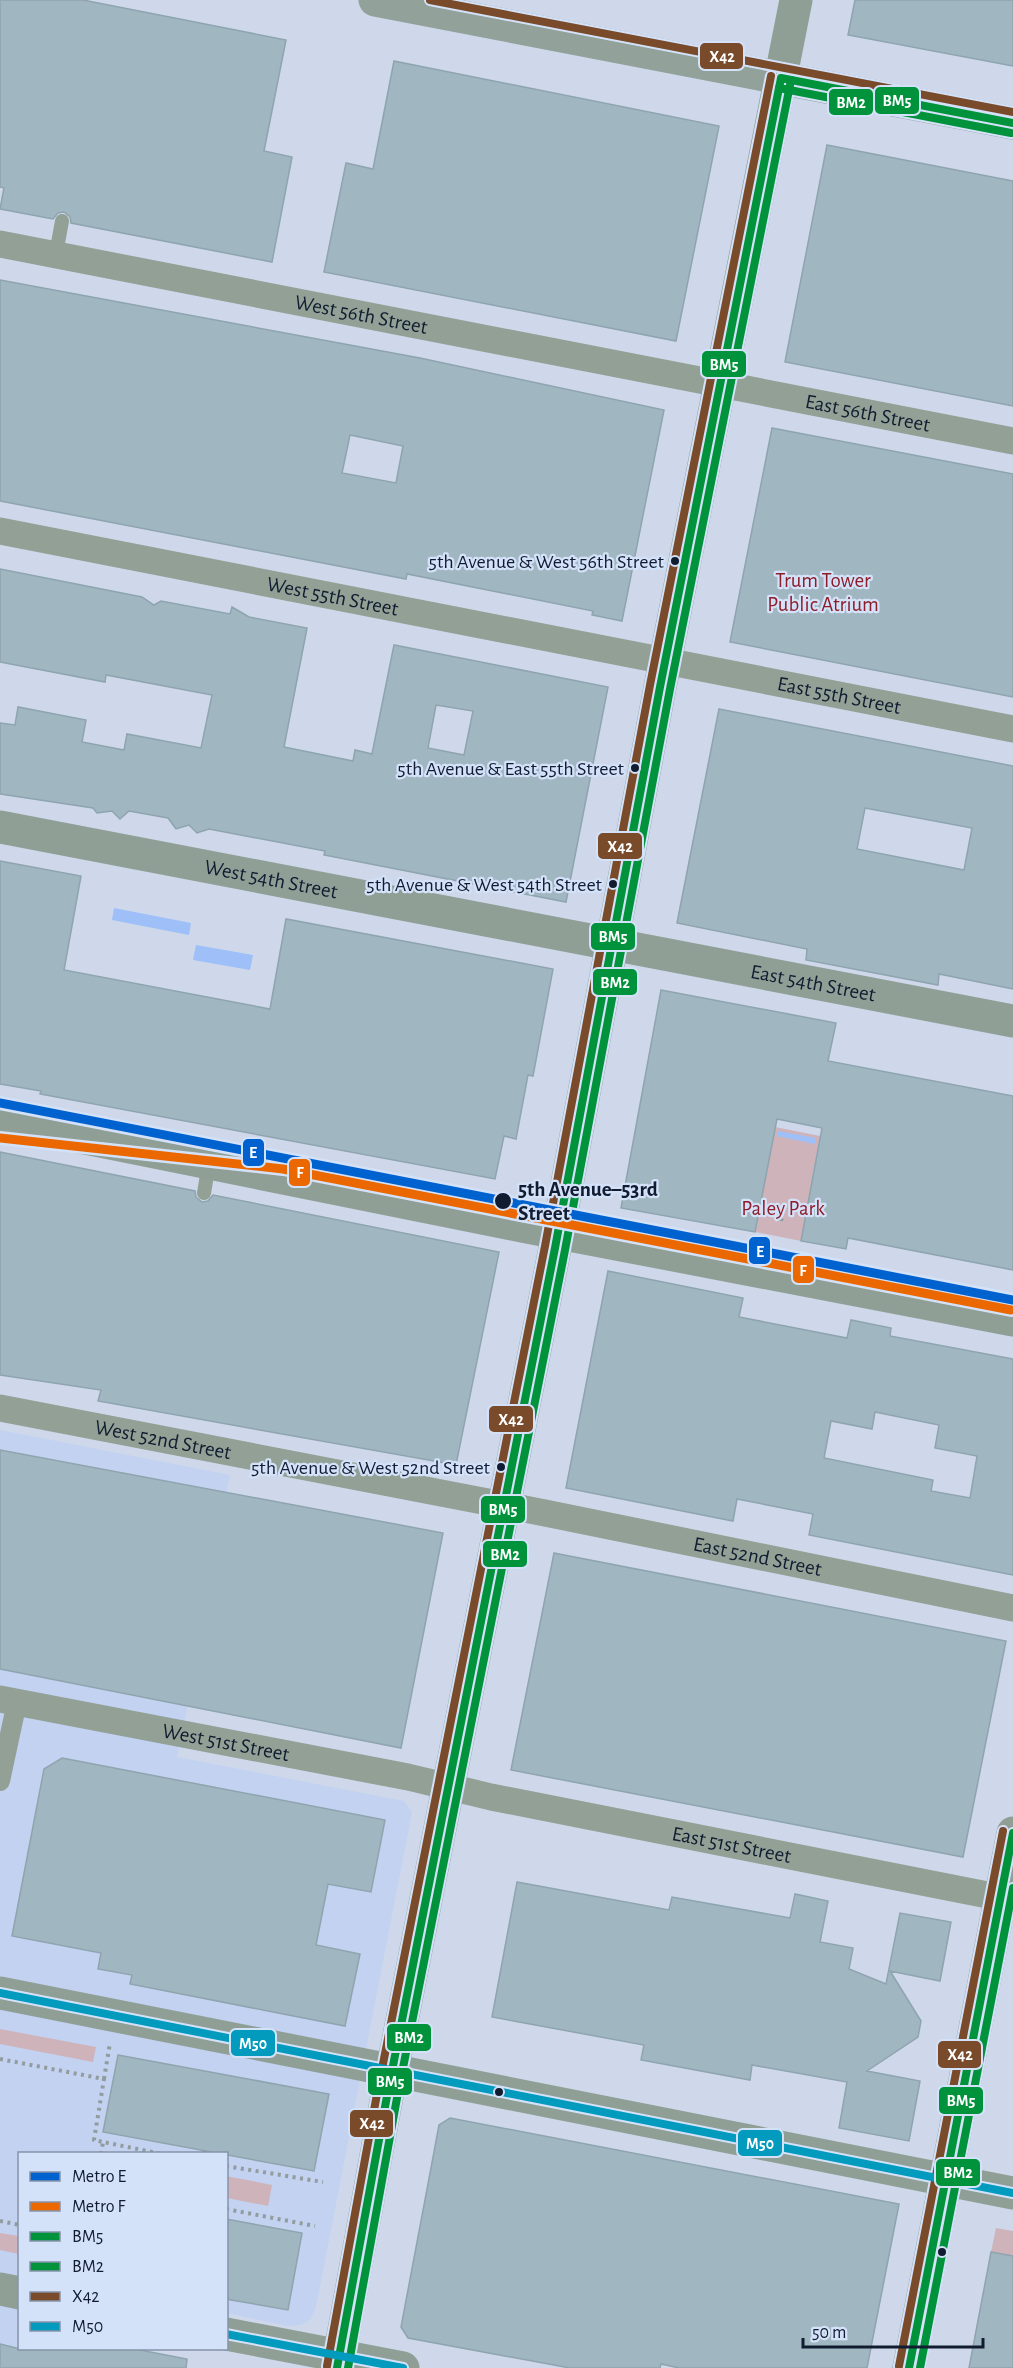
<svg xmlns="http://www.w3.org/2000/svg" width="1013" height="2368" viewBox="0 0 1013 2368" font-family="'Alegreya Sans',sans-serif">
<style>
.built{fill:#c2d2f0}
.green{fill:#cfb3ba}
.water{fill:#9ebff8}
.building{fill:#a0b6c0;stroke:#8ea4ae;stroke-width:1.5;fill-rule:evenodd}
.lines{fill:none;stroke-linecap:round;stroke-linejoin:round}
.path{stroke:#929c9e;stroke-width:4;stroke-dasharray:3 4.5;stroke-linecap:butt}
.service{stroke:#92a095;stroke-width:14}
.pedestrian{stroke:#92a095;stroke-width:20}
.minor{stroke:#92a095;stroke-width:27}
.secondary{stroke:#909f96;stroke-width:33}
.primary{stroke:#92a19a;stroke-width:33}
.bus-1-casing{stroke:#d4e2f9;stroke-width:12}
.bus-2-casing{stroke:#d4e2f9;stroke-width:12}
.bus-3-casing{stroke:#d4e2f9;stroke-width:12}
.bus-4-casing{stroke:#d4e2f9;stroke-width:12}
.bus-1{stroke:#00933c;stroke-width:8}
.bus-2{stroke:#00933c;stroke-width:8}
.bus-3{stroke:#7a4b2a;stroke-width:8}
.bus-4{stroke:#029bbe;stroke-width:8}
.metro-1-casing{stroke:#d4e2f9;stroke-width:14}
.metro-2-casing{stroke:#d4e2f9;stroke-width:14}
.metro-1{stroke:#0062cf;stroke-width:9}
.metro-2{stroke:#eb6800;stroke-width:9}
.bus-dot{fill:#111c31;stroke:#d4e2f9;stroke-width:2}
.labels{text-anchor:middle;stroke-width:4.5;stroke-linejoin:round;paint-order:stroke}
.bus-label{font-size:20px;fill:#111c31;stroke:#d4e2f9;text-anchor:end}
.street-label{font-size:21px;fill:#111c31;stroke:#d4e2f9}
.park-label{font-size:21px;fill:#8d1e29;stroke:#d4e2f9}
.stop-label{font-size:21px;font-weight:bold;fill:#111c31;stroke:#d4e2f9;text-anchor:start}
.line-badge{stroke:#d4e2f9;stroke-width:2}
.badge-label{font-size:16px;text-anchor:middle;font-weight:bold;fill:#fff}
</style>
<rect width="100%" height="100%" fill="#ced8ea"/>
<path class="built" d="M0,1430l230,45 -25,124 4,1 -32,157 227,44 8,11 -96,495 -6,13 -9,5 -13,1 -61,-13 -1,-159h-206v194l84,1 -4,19h-100z"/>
<path class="green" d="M775,1127l45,9 -19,105 -46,-9z
M0,2029l96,18 -3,15 -93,-18z
M226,2176l46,9 -4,21 -41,-8z
M996,2228l17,3v25l-22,-4z
M0,2233l19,3v18l-19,-4z"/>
<path class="water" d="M114,908l77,15 -2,12 -77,-15z
M196,945l57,10 -3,15 -57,-10z
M778,1131l38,7 -1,6 -38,-8z"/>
<path class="building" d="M0,0h83l203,40 -22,111 28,6 -20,105 -201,-39 -1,-6 -6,-5 -6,1 -5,6 -53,-10 4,-21 -4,-1z
M855,0h158v66l-165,-31z
M394,61l325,65 -43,215 -352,-69 22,-109 27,6z
M827,145l186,36v225l-228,-44z
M0,280l420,78 244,52 -42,211 -30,-6 1,-4 -186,-37 -1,5 -406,-78zM350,435l53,11 -7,37 -54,-10z
M772,428l241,46v223l-283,-55z
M0,569l142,28 12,8 7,-4 69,13 2,-7 17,10 58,11 -23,119 69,14 2,-11 17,4 22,-109 214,42 -42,215 -242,-47 1,-4 -116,-22 -12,4 -8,-8 -13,4 -8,-11 -39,-7 -9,8 -8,-8 -15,2 -4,-5 -93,-14v-71l15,2 3,-18 68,13 -4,22 42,8 3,-16 74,14 11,-53 -106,-20 -1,7 -105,-20zM436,705l37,6 -9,44 -36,-7z
M719,709l294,57v223l-74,-15 -1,11 -132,-25 1,-11 -130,-26zM865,808l107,20 -8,42 -107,-21z
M0,861l81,15 -17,94 206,39 16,-90 267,50 -20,107 -5,-1 -12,64 -12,-3 -9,43 -455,-85 1,-3 -41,-7z
M661,990l175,33 -8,38 185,35v174l-165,-32 -2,11 -45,-8 21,-113 -45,-9 -22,113 -134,-24z
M0,1152l195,39 1,6 6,5 6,-1 5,-6 286,57 -43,213 -358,-64 3,-11 -101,-15z
M608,1271l135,27 -4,19 108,21 4,-18 40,8 -1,8 123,23v216l-204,-40 4,-21 -76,-15 -4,22 -167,-33zM875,1412l64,13 -4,23 42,8 -7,42 -39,-7 2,-11 -109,-22 7,-37 41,8z
M0,1450l443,83 -42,215 -401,-79z
M554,1553l452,88 -43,216 -452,-87z
M62,1758l323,62 -14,72 -43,-8 -12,61 44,9 -15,72 -215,-42 2,-9 -34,-6 3,-16 -89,-17 32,-167z
M517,1882l152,28 3,-13 118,21 5,-24 33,7 -8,41 33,6 -4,21 37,15 14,-71 51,9 -11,59 -50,-10 31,50 -3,16 -51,34 53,10 -11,60 -70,-13 8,-46 -95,-17 -2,15 -109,-20 3,-15 -152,-28z
M118,2055l211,39 -15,77 -211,-39z
M450,2118l449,86 -32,164h-188l-18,-4 -1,4h-90l-162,-30 -7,-11 30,-159 8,-43z
M226,2219l76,14 -14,77 -62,-11z
M991,2252l22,4v112h-44z
M0,2344l20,5h115l52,10 -1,9h-186z"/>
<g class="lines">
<path class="path" d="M781,1221l1,-5
M0,2059l104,20 -10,61 9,2
M104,2079l6,-36
M101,2154l2,-12 59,12
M204,2154v-3
M226,2166l97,16
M226,2209l89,17
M0,2221l20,4"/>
<path class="service" d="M56,254l6,-33
M204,1193l5,-30"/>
<path class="pedestrian" d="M0,1781l17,-79"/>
<g class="minor">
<path id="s1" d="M0,244l1013,197"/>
<path id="s2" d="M0,531l1013,198"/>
<path id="s3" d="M0,1408l545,105 468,95"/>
<path id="s4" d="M0,1699l408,78 83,20 522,103"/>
</g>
<g class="secondary">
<path id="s5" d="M0,827l1013,194"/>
<path d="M0,1121l522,105 491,94"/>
<path d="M0,1993l1013,200"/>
<path d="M0,2289l20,4"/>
<path d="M226,2334l177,34"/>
<path d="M337,2368l50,-272 168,-848 105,-561 136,-687"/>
<path d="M909,2368l104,-535"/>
</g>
<path class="primary" d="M375,0l638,123"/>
<defs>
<path id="bus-1" d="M781,78l232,45
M337,2368l50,-272 168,-848 105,-561 121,-609
M909,2368l104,-535"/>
<path id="bus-2" d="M779,88l232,45
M348,2368l49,-270 168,-848 105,-561 121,-609
M920,2368l93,-480"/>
<path id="bus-3" d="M430,0l583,112
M327,2366l50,-272 168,-848 105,-561 121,-609
M899,2366l104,-535"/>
<path id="bus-4" d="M0,1993l1013,200
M226,2334l177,34"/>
</defs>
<use href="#bus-1" class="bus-1-casing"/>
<use href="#bus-2" class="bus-2-casing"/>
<use href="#bus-3" class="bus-3-casing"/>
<use href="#bus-4" class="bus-4-casing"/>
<use href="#bus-1" class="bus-1"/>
<use href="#bus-2" class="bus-2"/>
<use href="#bus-3" class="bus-3"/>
<use href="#bus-4" class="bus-4"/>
<defs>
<path id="metro-1" d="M0,1103l1013,197"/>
<path id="metro-2" d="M0,1138l283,31 728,141"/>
</defs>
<use href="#metro-1" class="metro-1-casing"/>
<use href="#metro-2" class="metro-2-casing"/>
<use href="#metro-1" class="metro-1"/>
<use href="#metro-2" class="metro-2"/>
</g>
<g class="bus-dot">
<circle cx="675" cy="561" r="5"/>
<circle cx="635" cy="768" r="5"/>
<circle cx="613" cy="884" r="5"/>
<circle cx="503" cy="1201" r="9"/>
<circle cx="501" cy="1467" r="5"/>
<circle cx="499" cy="2092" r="5"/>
<circle cx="942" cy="2252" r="5"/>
</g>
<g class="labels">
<g class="bus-label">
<text x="664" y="568">5th Avenue &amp; West 56th Street</text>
<text x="624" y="775">5th Avenue &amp; East 55th Street</text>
<text x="602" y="891">5th Avenue &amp; West 54th Street</text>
<text x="490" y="1474">5th Avenue &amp; West 52nd Street</text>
</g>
<g class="street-label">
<text dy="7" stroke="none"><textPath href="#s1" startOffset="368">West 56th Street</textPath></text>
<text dy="7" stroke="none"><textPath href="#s1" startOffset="884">East 56th Street</textPath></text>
<text dy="7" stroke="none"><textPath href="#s2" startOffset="339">West 55th Street</textPath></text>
<text dy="7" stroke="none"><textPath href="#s2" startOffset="855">East 55th Street</textPath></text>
<text dy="7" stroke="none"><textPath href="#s5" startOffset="276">West 54th Street</textPath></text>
<text dy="7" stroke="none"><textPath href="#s5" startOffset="828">East 54th Street</textPath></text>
<text dy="7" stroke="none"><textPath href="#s3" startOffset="166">West 52nd Street</textPath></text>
<text dy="7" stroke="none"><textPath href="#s3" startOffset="772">East 52nd Street</textPath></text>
<text dy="7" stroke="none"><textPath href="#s4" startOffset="230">West 51st Street</textPath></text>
<text dy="7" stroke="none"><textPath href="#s4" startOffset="746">East 51st Street</textPath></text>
</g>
<g class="park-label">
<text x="823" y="587">Trum Tower<tspan x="823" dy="24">Public Atrium</tspan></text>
<text x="783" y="1215">Paley Park</text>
</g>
<g class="stop-label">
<text x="518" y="1196">5th Avenue–53rd<tspan x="518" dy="24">Street</tspan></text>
</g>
</g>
<g class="line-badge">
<rect x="699" y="42" width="45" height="28" rx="6" fill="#7a4b2a"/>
<rect x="874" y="86" width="46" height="29" rx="6" fill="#00933c"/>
<rect x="828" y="88" width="46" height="28" rx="6" fill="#00933c"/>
<rect x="701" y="350" width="46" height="28" rx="6" fill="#00933c"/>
<rect x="597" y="832" width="46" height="28" rx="6" fill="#7a4b2a"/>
<rect x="590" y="922" width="46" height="29" rx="6" fill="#00933c"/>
<rect x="592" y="968" width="46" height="28" rx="6" fill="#00933c"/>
<rect x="242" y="1138" width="23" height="29" rx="6" fill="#0062cf"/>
<rect x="288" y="1158" width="23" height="29" rx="6" fill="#eb6800"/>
<rect x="748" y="1236" width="23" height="29" rx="6" fill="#0062cf"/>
<rect x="792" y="1255" width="23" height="29" rx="6" fill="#eb6800"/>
<rect x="488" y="1405" width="46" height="28" rx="6" fill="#7a4b2a"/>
<rect x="480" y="1495" width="46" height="29" rx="6" fill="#00933c"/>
<rect x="482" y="1540" width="46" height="28" rx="6" fill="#00933c"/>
<rect x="386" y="2023" width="46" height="29" rx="6" fill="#00933c"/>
<rect x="230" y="2029" width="46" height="28" rx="6" fill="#029bbe"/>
<rect x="937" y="2040" width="45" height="29" rx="6" fill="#7a4b2a"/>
<rect x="367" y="2067" width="46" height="29" rx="6" fill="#00933c"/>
<rect x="938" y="2086" width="46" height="29" rx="6" fill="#00933c"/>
<rect x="349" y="2109" width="45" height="29" rx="6" fill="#7a4b2a"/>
<rect x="737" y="2129" width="46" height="28" rx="6" fill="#029bbe"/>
<rect x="935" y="2158" width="46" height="29" rx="6" fill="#00933c"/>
</g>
<g class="badge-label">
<text x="722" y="62">X42</text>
<text x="897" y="106">BM5</text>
<text x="851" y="108">BM2</text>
<text x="724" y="370">BM5</text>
<text x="620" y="852">X42</text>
<text x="613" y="942">BM5</text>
<text x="615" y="988">BM2</text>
<text x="253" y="1158">E</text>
<text x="300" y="1178">F</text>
<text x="760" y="1257">E</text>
<text x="803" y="1276">F</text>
<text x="511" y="1425">X42</text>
<text x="503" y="1515">BM5</text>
<text x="505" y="1560">BM2</text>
<text x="409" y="2043">BM2</text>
<text x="253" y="2049">M50</text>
<text x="960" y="2060">X42</text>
<text x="390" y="2087">BM5</text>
<text x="961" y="2106">BM5</text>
<text x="372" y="2129">X42</text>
<text x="760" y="2149">M50</text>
<text x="958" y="2178">BM2</text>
</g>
<rect x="18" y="2152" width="210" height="198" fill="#d4e2f9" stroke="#8693a9" stroke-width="1.5"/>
<rect x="30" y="2172" width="30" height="9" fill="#0062cf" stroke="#8693a9" stroke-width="1.5"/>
<text x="72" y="2182" font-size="18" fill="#111c31">Metro E</text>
<rect x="30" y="2202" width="30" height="9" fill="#eb6800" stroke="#8693a9" stroke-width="1.5"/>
<text x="72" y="2212" font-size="18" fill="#111c31">Metro F</text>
<rect x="30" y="2232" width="30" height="9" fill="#00933c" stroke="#8693a9" stroke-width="1.5"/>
<text x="72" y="2242" font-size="18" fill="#111c31">BM5</text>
<rect x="30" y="2262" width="30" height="9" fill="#00933c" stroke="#8693a9" stroke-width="1.5"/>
<text x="72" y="2272" font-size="18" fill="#111c31">BM2</text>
<rect x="30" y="2292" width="30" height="9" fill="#7a4b2a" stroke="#8693a9" stroke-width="1.5"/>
<text x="72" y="2302" font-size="18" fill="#111c31">X42</text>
<rect x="30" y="2322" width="30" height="9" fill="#029bbe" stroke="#8693a9" stroke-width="1.5"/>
<text x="72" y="2332" font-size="18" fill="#111c31">M50</text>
<path d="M803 2338v9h180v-9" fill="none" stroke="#111c31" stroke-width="3"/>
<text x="812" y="2338" font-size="18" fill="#111c31" stroke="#d4e2f9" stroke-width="4.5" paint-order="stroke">50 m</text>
</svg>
